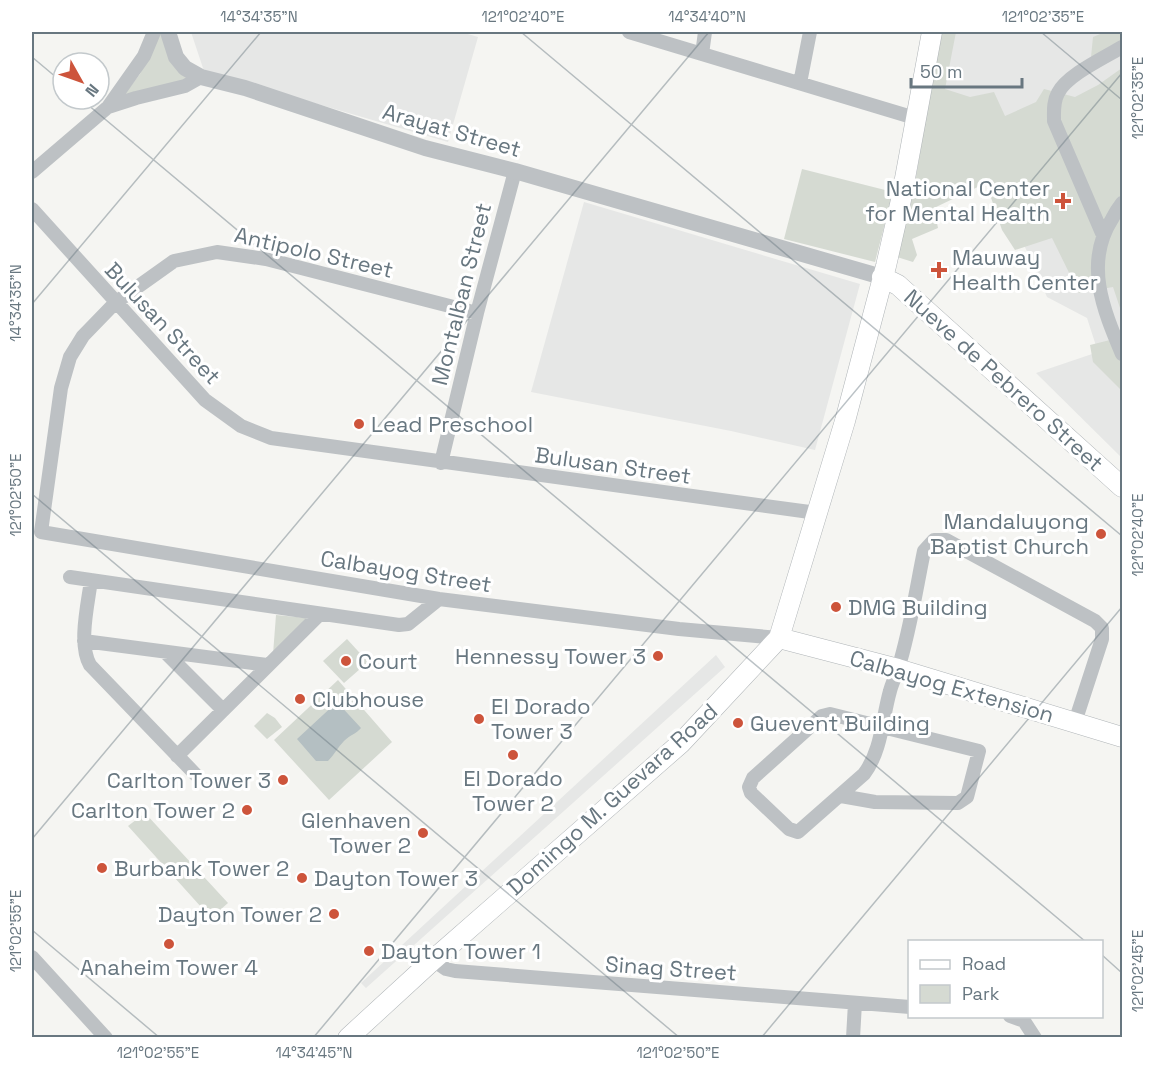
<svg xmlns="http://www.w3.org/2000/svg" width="1154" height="1069" viewBox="0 0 1154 1069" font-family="'Space Grotesk',sans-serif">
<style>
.built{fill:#e6e7e6}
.green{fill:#d5dad2}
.water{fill:#b4bfc2}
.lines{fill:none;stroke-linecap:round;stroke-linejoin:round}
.secondary-casing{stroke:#b0b5b8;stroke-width:21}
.minor{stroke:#bdc1c4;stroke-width:14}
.tertiary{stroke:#bdc1c4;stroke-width:16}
.secondary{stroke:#fff;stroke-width:20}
.ticks{fill:none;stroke:#687780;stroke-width:1.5;stroke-opacity:0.45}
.poi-dot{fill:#cd543b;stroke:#fff;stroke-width:2}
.labels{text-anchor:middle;stroke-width:6;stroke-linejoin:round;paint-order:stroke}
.street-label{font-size:22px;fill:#687780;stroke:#fff}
.poi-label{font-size:22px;fill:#687780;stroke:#fff;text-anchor:start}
.neatline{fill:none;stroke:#687780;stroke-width:2}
.ticks-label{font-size:15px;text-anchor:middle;fill:#687780}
</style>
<rect width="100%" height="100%" fill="#f5f5f2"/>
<path class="built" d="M191,32h270l17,5 -30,105 -244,-71z
M944,32h178v426l-86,-85 62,-21 -11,-34 -40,-21 -74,-168 -36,-51z
M584,202l276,82 -45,166 -84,-19 -200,-39z
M716,655l9,12 -359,321 -5,-5z"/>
<path class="green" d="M160,32l37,48 -74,16 17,-22z
M942,32h14l-11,57 25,8 24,-5 11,24 31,-14 8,-13 31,8 23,-12 24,-17v246l-9,-27 -34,6 -27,-55 -37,12 -13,-20 -16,-47 -52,25 4,20 -26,11 5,16 -4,7 -16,-5 16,-62 19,-114z
M1105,32h17v9l-31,16 2,-20z
M802,169l91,23 -18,70 -91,-23z
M1122,337v54l-29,-29 -3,-17z
M276,615l31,3 -34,36z
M347,639l21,23 -24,21 -21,-22z
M338,680l54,62 -63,58 -55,-60z
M267,713l8,5 7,9 -15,12 -13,-13z
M145,813l83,90 -17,15 -83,-92z"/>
<path class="water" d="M337,702l24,26c-5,6 -11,7 -17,13 -6,6 -10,14 -16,20h-12l-19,-22z"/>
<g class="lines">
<defs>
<path id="secondary" d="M882,277l16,8 224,202
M779,638l119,31 224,68
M348,1038l85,-78 248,-217 98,-105 66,-217 41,-155 15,-66 31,-168"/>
</defs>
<use href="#secondary" class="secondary-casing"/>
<path class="minor" d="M629,32l286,86
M702,54l3,-22
M800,83l10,-51
M108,107l36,-51 10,-24
M32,172l76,-65 28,-9 49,-12 16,-9
M1122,203c-4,5 -7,10 -10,16 -28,44 -9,90 10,135
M32,209l173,191 36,26 30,12 546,75
M1102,233l-48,-112c0,-10 -1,-19 4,-28 9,-18 46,-35 64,-46
M441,463l36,-150 38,-142
M41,532l398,67 240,30 100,9
M41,532l20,-144 9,-31 13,-21 32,-33 59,-42 43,-9 49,7 211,54
M70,577l329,48 9,-1 31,-25
M91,580c-3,24 -13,64 -1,85l106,110
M84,641l183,24
M165,652l58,58
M177,756l143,-142
M841,796l34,6 83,1 9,-6 12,-46 -149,-37 -8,2 -69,62 -4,9 2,6 38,36 9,3 66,-58c18,-24 18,-55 26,-83 2,-8 6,-15 8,-22 12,-38 18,-79 26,-118l10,-11h12l149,81 7,7v11l-27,83
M32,957l74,81
M433,960l13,9 9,2 455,36
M1010,1016l14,5 11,17
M853,1038l2,-35"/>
<path class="tertiary" d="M168,32l8,25 9,11 16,9 44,11 180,60 90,23 367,106"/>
<use href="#secondary" class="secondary"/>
</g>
<path class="ticks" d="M521,32l601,504M1041,32l81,68M32,57l31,26M81,99l1005,843M32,304l229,-272M32,494l648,544M32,839l677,-807M32,930l128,108M1102,955l20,18M313,1038l809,-965M761,1038l361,-431"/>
<g class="poi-dot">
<path d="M1060 192h6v6h6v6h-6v6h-6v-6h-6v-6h6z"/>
<path d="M936 261h6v6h6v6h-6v6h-6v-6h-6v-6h6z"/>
<circle cx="359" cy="424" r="6"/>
<circle cx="1101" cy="534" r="6"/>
<circle cx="836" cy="607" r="6"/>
<circle cx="658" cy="656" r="6"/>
<circle cx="346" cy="661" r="6"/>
<circle cx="300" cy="699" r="6"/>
<circle cx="479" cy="719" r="6"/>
<circle cx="738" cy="723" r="6"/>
<circle cx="513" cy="755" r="6"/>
<circle cx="283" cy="780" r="6"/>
<circle cx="247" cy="810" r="6"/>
<circle cx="423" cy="833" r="6"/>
<circle cx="102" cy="868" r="6"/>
<circle cx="302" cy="878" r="6"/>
<circle cx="334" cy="914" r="6"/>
<circle cx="169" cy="944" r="6"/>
<circle cx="369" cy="951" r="6"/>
</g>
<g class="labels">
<g class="street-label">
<text transform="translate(452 130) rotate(16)" y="8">Arayat Street</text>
<text transform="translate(314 252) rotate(13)" y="8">Antipolo Street</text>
<text transform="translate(461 294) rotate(-76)" y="8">Montalban Street</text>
<text transform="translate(163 323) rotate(47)" y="8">Bulusan Street</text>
<text transform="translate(1004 380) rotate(42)" y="8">Nueve de Pebrero Street</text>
<text transform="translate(613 465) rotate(8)" y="8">Bulusan Street</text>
<text transform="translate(406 571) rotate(9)" y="8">Calbayog Street</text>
<text transform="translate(952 686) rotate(16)" y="8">Calbayog Extension</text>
<text transform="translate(612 799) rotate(-42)" y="8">Domingo M. Guevara Road</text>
<text transform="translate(671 968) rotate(4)" y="8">Sinag Street</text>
</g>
<g class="poi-label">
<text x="1050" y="196" text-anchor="end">National Center<tspan x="1050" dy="25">for Mental Health</tspan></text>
<text x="952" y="265">Mauway<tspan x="952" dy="25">Health Center</tspan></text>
<text x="371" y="432">Lead Preschool</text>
<text x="1089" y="529" text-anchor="end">Mandaluyong<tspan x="1089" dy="25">Baptist Church</tspan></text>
<text x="848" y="615">DMG Building</text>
<text x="646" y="664" text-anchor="end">Hennessy Tower 3</text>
<text x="358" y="669">Court</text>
<text x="312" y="707">Clubhouse</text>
<text x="491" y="714">El Dorado<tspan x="491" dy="25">Tower 3</tspan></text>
<text x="750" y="731">Guevent Building</text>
<text x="513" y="786" text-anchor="middle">El Dorado<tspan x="513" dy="25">Tower 2</tspan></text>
<text x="271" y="788" text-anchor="end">Carlton Tower 3</text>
<text x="235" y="818" text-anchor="end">Carlton Tower 2</text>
<text x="411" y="828" text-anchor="end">Glenhaven<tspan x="411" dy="25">Tower 2</tspan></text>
<text x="114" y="876">Burbank Tower 2</text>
<text x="314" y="886">Dayton Tower 3</text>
<text x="322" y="922" text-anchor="end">Dayton Tower 2</text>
<text x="381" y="959">Dayton Tower 1</text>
<text x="169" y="975" text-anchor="middle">Anaheim Tower 4</text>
</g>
</g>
<rect width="1154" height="1069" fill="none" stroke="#ffffff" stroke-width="66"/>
<rect x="908" y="940" width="195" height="78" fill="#ffffff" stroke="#c3c9cc" stroke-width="1.5"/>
<rect x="920" y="960" width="30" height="9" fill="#ffffff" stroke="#c3c9cc" stroke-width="1.5"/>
<text x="962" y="970" font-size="18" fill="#687780">Road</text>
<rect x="920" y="985" width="30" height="18" fill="#d5dad2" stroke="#c3c9cc" stroke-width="1.5"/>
<text x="962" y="1000" font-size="18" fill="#687780">Park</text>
<g transform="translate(81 81) rotate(130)"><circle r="28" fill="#ffffff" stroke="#c3c9cc" stroke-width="1.5"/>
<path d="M0-4.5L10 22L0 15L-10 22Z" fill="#cd543b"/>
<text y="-9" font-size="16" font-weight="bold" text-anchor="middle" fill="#687780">N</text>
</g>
<path d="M911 78v9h111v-9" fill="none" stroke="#687780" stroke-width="3"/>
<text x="920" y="78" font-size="18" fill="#687780" stroke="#ffffff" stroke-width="4.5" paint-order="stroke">50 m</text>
<rect x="33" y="33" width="1088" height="1003" class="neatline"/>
<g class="ticks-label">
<text x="259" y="22">14°34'35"N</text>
<text x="523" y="22">121°02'40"E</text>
<text x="707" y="22">14°34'40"N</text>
<text x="1043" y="22">121°02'35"E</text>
<text transform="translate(1138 98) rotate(-90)" y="5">121°02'35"E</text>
<text transform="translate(16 303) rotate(-90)" y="5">14°34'35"N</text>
<text transform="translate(16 495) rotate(-90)" y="5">121°02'50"E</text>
<text transform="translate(1138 535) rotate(-90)" y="5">121°02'40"E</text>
<text transform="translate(16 931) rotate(-90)" y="5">121°02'55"E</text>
<text transform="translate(1138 971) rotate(-90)" y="5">121°02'45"E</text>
<text x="158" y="1058">121°02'55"E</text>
<text x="314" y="1058">14°34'45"N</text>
<text x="678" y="1058">121°02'50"E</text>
</g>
</svg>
